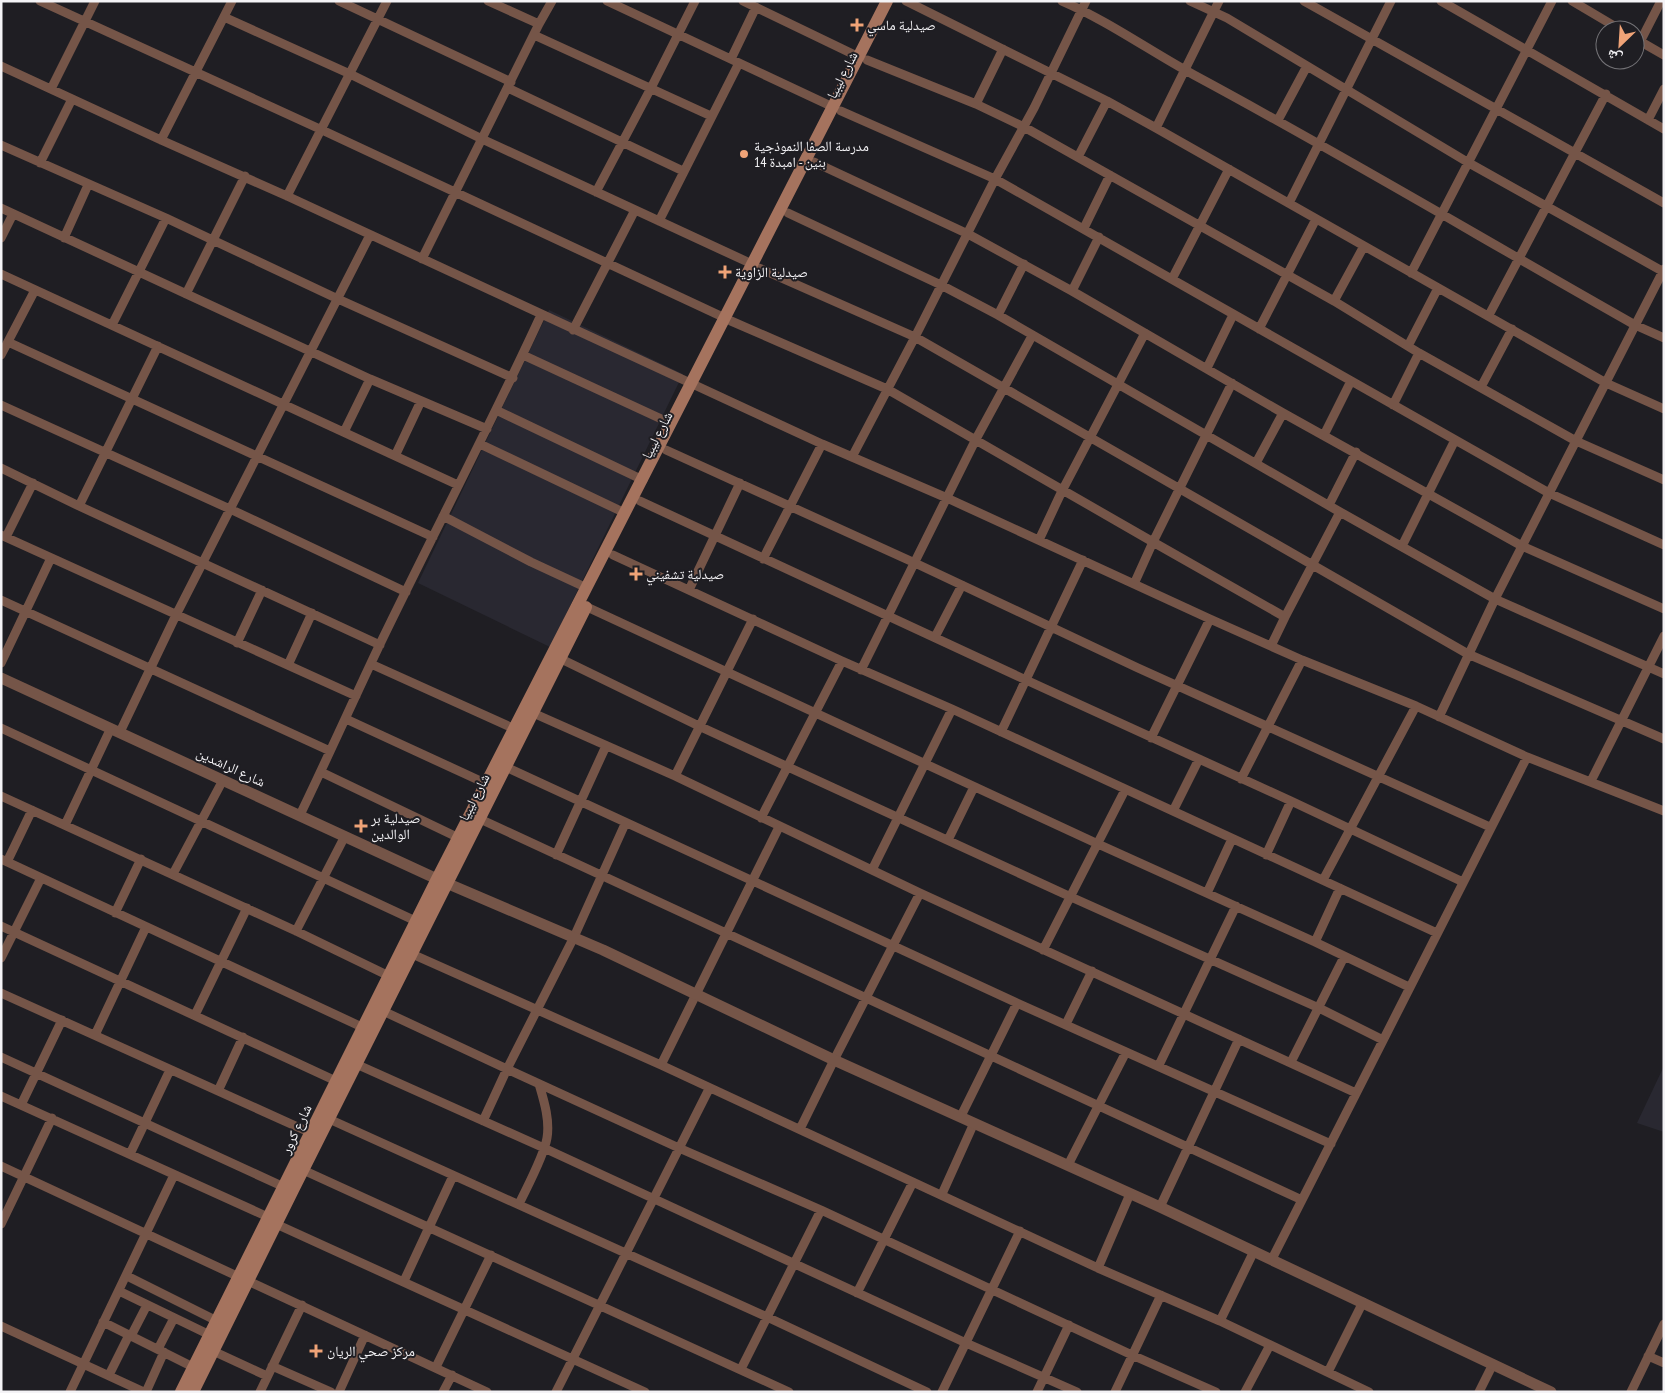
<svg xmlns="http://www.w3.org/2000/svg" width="1665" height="1393" viewBox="0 0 1665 1393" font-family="'PT Sans Narrow','Noto Naskh Arabic',sans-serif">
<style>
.built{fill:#292831}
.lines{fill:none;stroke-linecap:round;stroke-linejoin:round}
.minor{stroke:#755548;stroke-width:9}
.tertiary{stroke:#755548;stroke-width:11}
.secondary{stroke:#a5735e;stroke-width:12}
.poi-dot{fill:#efa377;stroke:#1f1e23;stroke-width:2}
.labels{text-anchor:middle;stroke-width:4;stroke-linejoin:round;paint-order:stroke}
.poi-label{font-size:14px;fill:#f4f3f6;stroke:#1f1e23;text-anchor:start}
.street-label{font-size:14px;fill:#f4f3f6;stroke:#1f1e23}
</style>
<rect width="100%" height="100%" fill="#1f1e23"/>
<path class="built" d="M549,310l134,64 -133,273 -132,-64z
M1664,1066v66l-27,-9z"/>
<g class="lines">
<path class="minor" d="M40,1l282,129 403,188
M339,1l172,81
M488,1l51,23
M607,1l226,106
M743,1l116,56
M906,1l201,100 49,27 450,255 58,26
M1062,1c46,20 88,50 132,74 149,80 294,167 441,250l29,13
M1190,1l37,17 242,145 195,109
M1304,1l360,202
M1441,1l223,128
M1572,1l49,29
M224,17l126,57 132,65 270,125
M534,35l177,81
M1636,39l28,16
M1640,42l21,-41
M731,59l25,-52
M867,60l109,44 48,23 310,174 85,52 157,88 88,39
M1,66l160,74 126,56 535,248 125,54 263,121 92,41 114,46 111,51 137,54
M508,88l175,83
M51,89l44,-88
M976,104l27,-55
M841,111l154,68 554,314 115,52
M1278,120l29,-54
M1648,120l16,-31
M1156,128l63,-127
M161,140l71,-139
M1,145l165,73 172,81 175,79
M1078,157l29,-56
M814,162l154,72 104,57 211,122 239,133 142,63
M40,163l32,-64
M596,192l55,-104 44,-87
M287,196l100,-195
M1289,203l102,-202
M1,208l369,171 117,50
M788,213l153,72 57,30 342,197 155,87 169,75
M659,221l80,-158
M1084,228l26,-53
M1,238l12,-24
M64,238l24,-53
M422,259l117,-235 13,-23
M759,268l156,69 553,317 196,85
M1411,273l141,-272
M1,274l457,211
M1172,279l57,-110
M1072,291l27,-54
M186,294l59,-118
M1334,301l30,-55
M998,315l26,-51
M1489,315l117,-221
M731,321l156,68 266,153 132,75 55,-105
M112,325l54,-107
M1259,329l57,-110
M573,330l62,-120
M8,342l425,195
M1408,346l30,-58
M1,355l34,-65
M523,355l147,68
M1207,368l26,-53
M1481,387l31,-58
M1,405l229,104 176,83
M1393,405l26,-52
M496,410l147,70
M344,432l26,-53
M1324,435l27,-54
M480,444l145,69
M666,450l249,113 223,105 352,159
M395,456l26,-55
M852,457l63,-120 80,-158 39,-71 52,-107
M1256,463l27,-50
M1,468l78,38 301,139
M640,501l386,179 265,121 172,81
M1329,505l27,-53
M79,506l79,-160
M443,516l88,46 56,26
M1,535l355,161
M6,537l27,-54
M1039,540l23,-49 83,-158
M1402,546l53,-106
M613,555l229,106 110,48 485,224
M763,559l59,-115
M1134,584l19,-42 79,-159
M689,590l51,-107
M1,600l329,151
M587,607l511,237 217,98 94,45
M935,637l27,-52
M237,643l25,-53
M1271,646l14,-29
M555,656l146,71 370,170 248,111 64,32
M1,663l50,-105
M371,664l144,65
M288,665l24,-52
M861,670l115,-231 56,-103
M533,713l142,63 245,117 436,200
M1439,717l56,-118 169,-330
M346,719l141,65
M1,728l419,195
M120,732l56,-117 194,-380
M1001,732l82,-172
M1151,738l59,-119
M506,767l511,236 314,141
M321,772l138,66
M675,776l78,-157
M1241,779l61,-119
M1591,781l73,-145
M1,796l295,135 93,45
M1173,811l26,-52
M300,815c27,-56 53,-114 80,-171 53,-110 110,-218 161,-329
M761,818l81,-157
M480,819l822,381
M65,825l46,-97
M948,840l26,-53
M556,855l50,-109
M1266,855l25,-54
M1,859l363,169
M7,862l25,-52
M872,870l80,-161
M173,874l50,-94
M1323,880l93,-174
M1207,893l25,-54
M115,913l26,-54
M1,926l335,155
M296,931l49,-95
M1315,942l25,-54
M1043,950l82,-160
M412,954l249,111 437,203 122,53 149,71
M1,958l40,-80
M1,993l310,140
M383,1011l124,58 172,79 142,62 311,145 84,37
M195,1015l52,-107
M1066,1024l26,-53
M95,1035l51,-108
M1,1057l283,130
M1291,1062l53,-105
M356,1064l188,84 422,195 111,49
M661,1065l118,-238
M1159,1065l77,-159
M218,1091l25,-54
M1,1096l267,121
M21,1105l41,-85
M961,1116l56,-113
M329,1119l438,198 160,75
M483,1121l24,-52 67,-132 51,-113
M800,1129l34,-69 86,-167
M130,1154l40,-84
M1068,1165l58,-113
M1,1166l238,111
M303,1170l486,222
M942,1194l32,-71
M519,1204c8,-17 25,-48 28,-66 3,-18 -3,-37 -8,-54
M1160,1207l79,-168
M1,1224l51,-106
M276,1224l369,168
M1272,1259l255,-502
M1098,1268l32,-74
M127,1276l94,47
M248,1281l239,111
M404,1281l49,-105
M119,1291l95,46
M857,1293l56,-111
M1220,1321l34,-70
M103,1322l90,45
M1,1326l143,66
M131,1336l16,-31
M158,1349l16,-31
M213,1351l54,25
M1648,1356l16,7
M272,1366l59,26
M436,1367l55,-112
M741,1369l80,-159
M1328,1372l35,-70
M109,1375l20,-40
M70,1392l104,-217
M146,1392l18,-40
M260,1392l42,-87
M339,1392l26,-57
M443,1392l9,-17
M556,1392l153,-303
M942,1392l78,-161
M1037,1392l32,-67
M1115,1392l46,-97
M1245,1392l25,-47
M1479,1392l14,-28
M1631,1392l33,-68"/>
<path class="tertiary" d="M1,678l436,201 166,71 231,110 326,147 391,185"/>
<path class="secondary" d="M181,1392l256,-513 450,-878
M193,1392l100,-202 293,-583"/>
</g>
<g class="poi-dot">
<path d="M854.5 17.5h5v5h5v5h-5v5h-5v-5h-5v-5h5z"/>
<circle cx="744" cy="154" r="5"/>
<path d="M722.5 264.5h5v5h5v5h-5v5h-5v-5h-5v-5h5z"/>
<path d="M633.5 566.5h5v5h5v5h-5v5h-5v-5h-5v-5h5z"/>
<path d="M358.5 818.5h5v5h5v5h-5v5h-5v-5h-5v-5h5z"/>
<path d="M313.5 1343.5h5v5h5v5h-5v5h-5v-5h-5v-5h5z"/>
</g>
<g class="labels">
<g class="poi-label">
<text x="867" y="30">صيدلية ماسي</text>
<text x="754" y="151">مدرسة الصفا النموذجية<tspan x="754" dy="16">بنين - امبدة 14</tspan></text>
<text x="735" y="277">صيدلية الزاوية</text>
<text x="646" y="579">صيدلية تشفيني</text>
<text x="371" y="823">صيدلية بر<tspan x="371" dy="16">الوالدين</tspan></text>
<text x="327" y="1356">مركز صحي الريان</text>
</g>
<g class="street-label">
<text transform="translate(842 75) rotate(-63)" y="5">شارع ليبيا</text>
<text transform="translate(657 435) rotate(-63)" y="5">شارع ليبيا</text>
<text transform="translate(231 767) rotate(25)" y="5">شارع الراشدين</text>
<text transform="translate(474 797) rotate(-63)" y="5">شارع ليبيا</text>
<text transform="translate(296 1129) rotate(-64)" y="5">شارع كرور</text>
</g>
</g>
<rect width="1665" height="1393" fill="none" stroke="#f4f3f6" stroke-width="5"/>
<g transform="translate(1620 45) rotate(205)"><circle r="24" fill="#1f1e23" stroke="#747377"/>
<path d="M0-4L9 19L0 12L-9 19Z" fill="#efa377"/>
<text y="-8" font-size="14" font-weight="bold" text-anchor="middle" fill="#f4f3f6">ش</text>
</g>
</svg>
